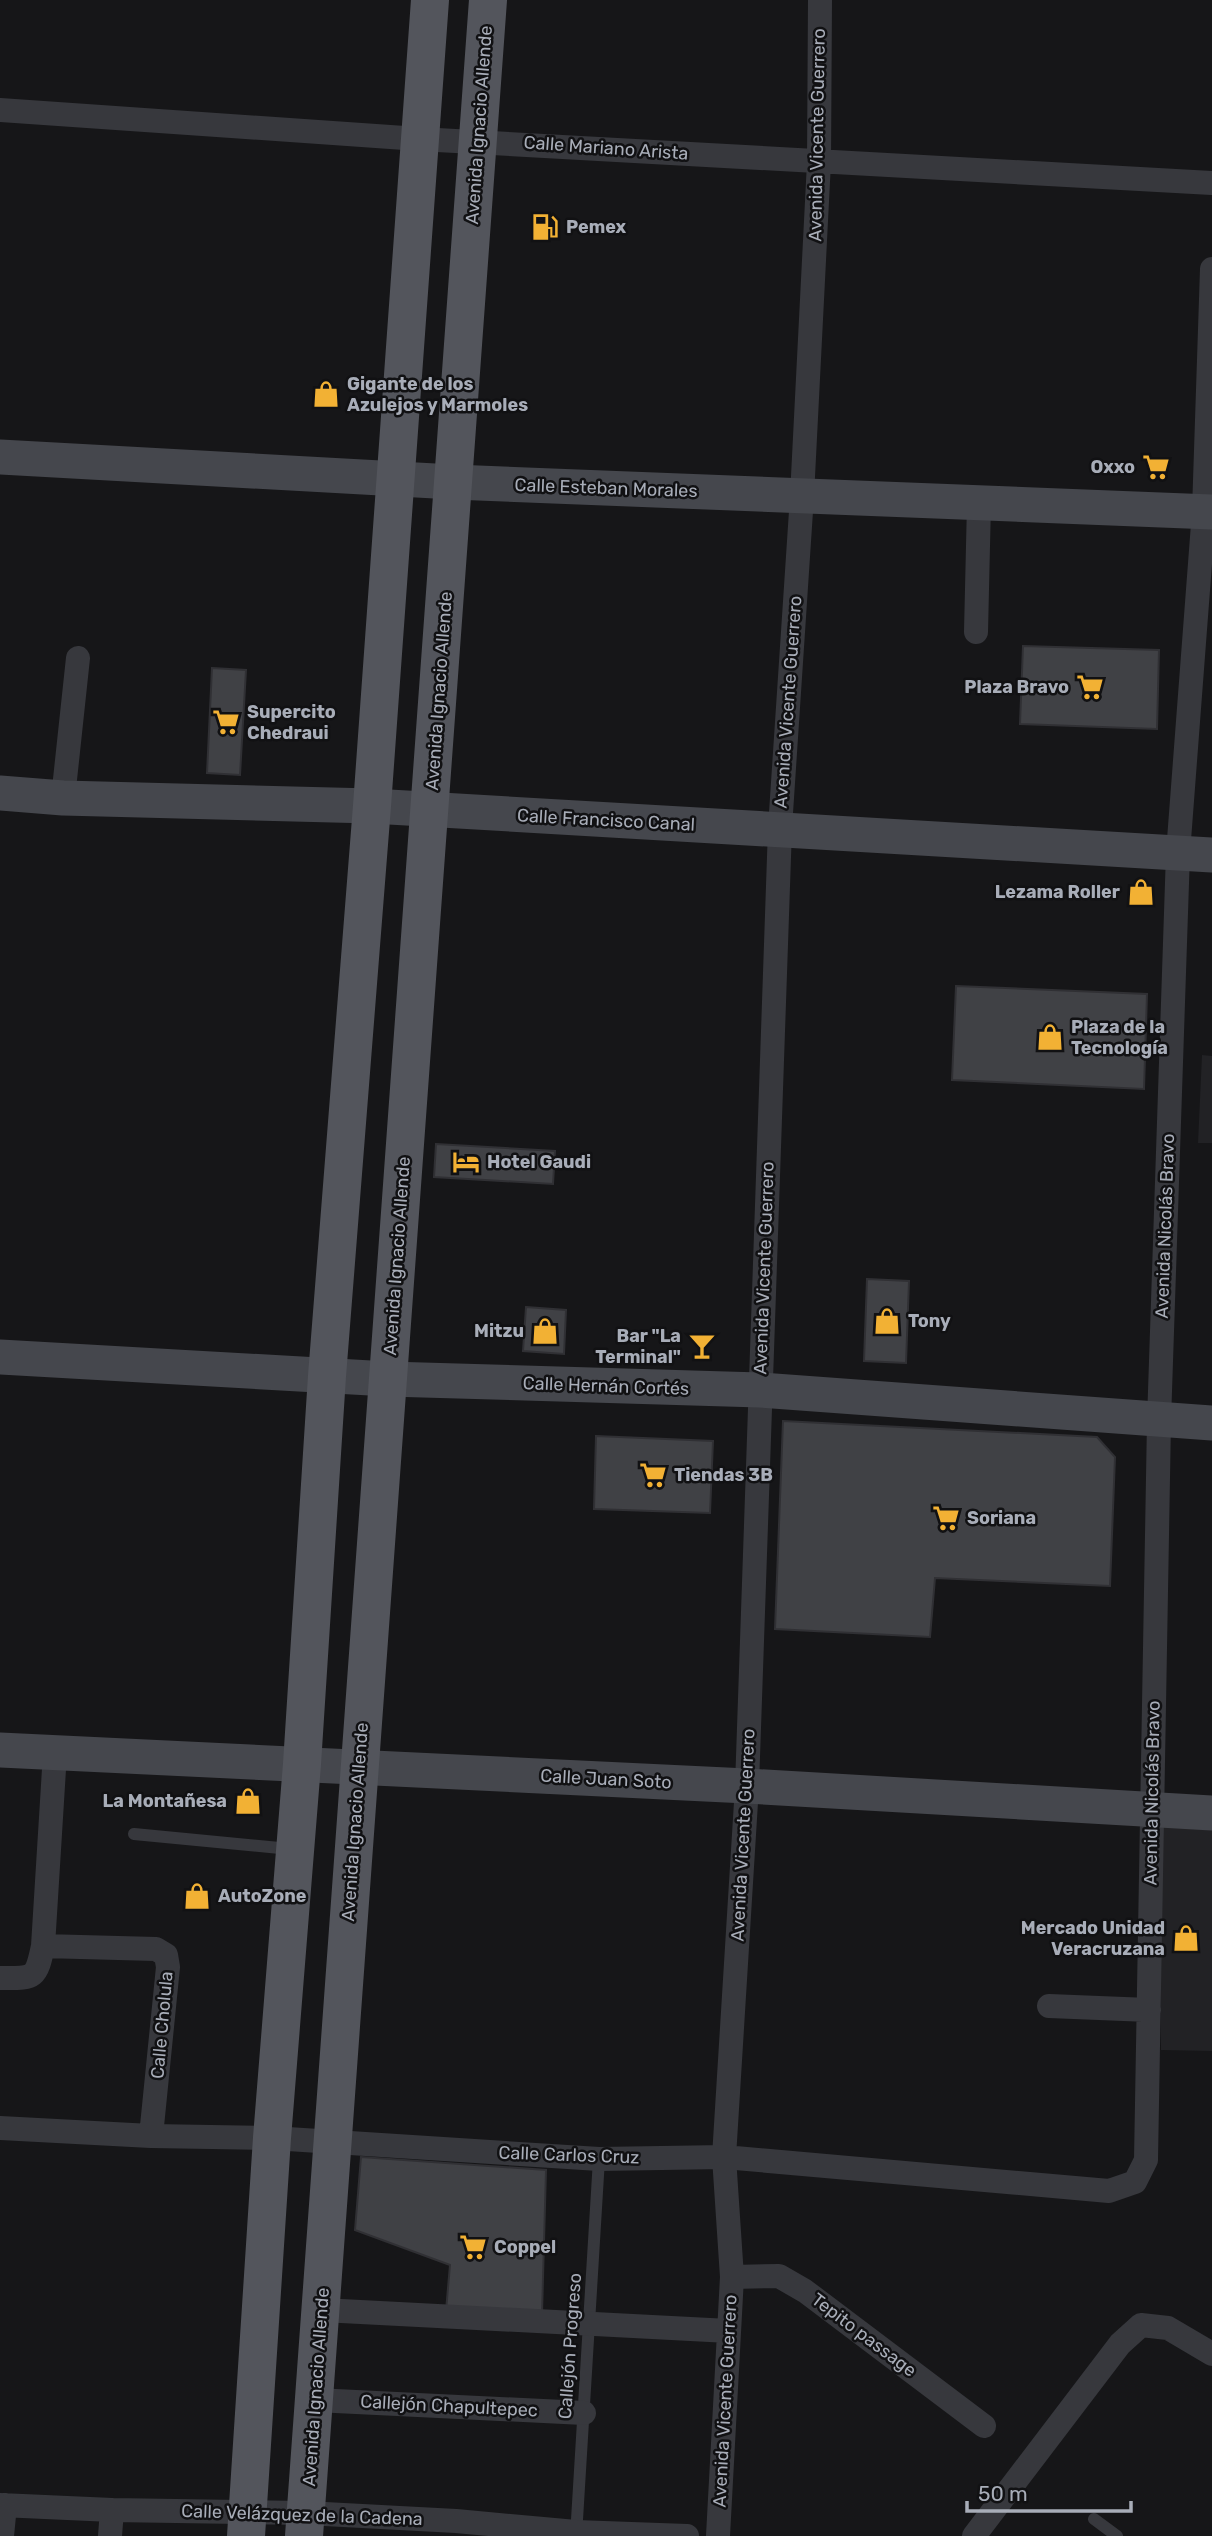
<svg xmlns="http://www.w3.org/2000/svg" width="1212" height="2536" viewBox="0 0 1212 2536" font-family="Rubik,sans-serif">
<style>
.built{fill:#222225}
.building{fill:#404145;stroke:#303034;stroke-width:2}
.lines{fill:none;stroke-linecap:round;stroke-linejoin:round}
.lane{stroke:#37383d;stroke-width:12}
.street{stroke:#37383d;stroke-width:24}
.secondary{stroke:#45474d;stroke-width:35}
.primary{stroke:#53555c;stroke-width:38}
.labels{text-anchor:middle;stroke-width:5;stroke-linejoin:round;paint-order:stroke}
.street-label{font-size:18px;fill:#a8adb8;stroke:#111113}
.poi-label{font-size:18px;font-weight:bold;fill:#a8adb8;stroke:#111113;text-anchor:start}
</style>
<rect width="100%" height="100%" fill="#161618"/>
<path class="built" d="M1202,1055l10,1v87h-14z
M1160,1824l52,2v225l-51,-1z"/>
<path class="building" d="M1023,646l136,4 -2,79 -137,-5z
M212,668l34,2 -6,105 -33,-2z
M956,986l191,8 -3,95 -192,-9z
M436,1144l119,7 -2,33 -119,-7z
M867,1279l42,2 -3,82 -42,-2z
M526,1307l40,3 -2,44 -41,-3z
M783,1421l314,16 18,20 -5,129 -175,-8 -5,59 -155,-8z
M596,1436l117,5 -3,72 -116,-4z
M361,2157l185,13 -4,144 -96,-3 4,-46 -95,-35z"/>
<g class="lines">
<path class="lane" d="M134,1834l156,15
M1094,2519l23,17
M576,2536l23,-377"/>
<path class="street" d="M0,110l419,29 793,44
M976,632l3,-129
M63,798l15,-140
M43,1946l113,3 10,6 2,12 -17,169
M0,1978c34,0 36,2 43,-32l12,-193
M1049,2006l100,4
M0,2128l151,8 121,2 327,21 125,-2 385,34 26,-9 11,-22 13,-739 19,-568 26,-342 8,-242
M732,2277l47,-1 26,15 179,135
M322,2310l407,21
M315,2400l269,13
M0,2505l112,5 194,3 150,8 120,11 111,4
M2,2536l3,-31
M110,2536l2,-26
M718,2536l14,-259 -8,-120 23,-371 33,-958 22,-332 17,-334 1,-162
M974,2536l146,-192 21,-19 27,3 44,26"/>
<path class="secondary" d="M0,457l453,25 759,30
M0,793l63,5 309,8 840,49
M0,1357l388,22 372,11 452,33
M0,1750l747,36 465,27"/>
<path class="primary" d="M246,2536l26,-398 30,-374 25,-388 45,-570 58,-806
M304,2536l184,-2536"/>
</g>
<defs>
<symbol id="fuel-bare" viewBox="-9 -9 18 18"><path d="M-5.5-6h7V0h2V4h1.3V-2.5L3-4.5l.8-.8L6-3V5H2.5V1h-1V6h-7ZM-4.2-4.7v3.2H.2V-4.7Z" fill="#f2b134" stroke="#111113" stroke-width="2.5" paint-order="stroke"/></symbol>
<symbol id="shop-bare" viewBox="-9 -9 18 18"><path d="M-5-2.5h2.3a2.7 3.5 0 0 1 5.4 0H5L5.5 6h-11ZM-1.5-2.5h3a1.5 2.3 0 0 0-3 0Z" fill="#f2b134" stroke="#111113" stroke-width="2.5" paint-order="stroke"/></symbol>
<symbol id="supermarket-bare" viewBox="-9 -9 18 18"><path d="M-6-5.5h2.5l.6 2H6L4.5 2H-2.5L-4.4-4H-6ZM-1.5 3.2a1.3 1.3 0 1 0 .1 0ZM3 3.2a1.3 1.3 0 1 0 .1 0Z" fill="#f2b134" stroke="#111113" stroke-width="2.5" paint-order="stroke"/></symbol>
<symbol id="hotel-bare" viewBox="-9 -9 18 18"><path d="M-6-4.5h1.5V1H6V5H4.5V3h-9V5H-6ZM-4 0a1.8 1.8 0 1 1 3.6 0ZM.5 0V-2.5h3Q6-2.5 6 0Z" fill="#f2b134" stroke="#111113" stroke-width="2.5" paint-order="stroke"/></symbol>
<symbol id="bar-bare" viewBox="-9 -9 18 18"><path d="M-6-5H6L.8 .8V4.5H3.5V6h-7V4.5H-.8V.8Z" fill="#f2b134" stroke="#111113" stroke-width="2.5" paint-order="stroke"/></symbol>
</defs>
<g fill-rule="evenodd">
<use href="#fuel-bare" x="526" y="208" width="38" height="38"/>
<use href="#shop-bare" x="307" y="375" width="38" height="38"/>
<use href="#supermarket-bare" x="1137" y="448" width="38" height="38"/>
<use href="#supermarket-bare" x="1071" y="668" width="38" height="38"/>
<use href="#supermarket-bare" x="207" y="703" width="38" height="38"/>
<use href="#shop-bare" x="1122" y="873" width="38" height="38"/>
<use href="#shop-bare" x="1031" y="1018" width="38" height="38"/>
<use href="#hotel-bare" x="447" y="1143" width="38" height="38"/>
<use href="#shop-bare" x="868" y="1302" width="38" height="38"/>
<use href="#shop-bare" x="526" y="1312" width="38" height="38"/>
<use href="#bar-bare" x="683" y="1327" width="38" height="38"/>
<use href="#supermarket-bare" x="634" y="1456" width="38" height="38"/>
<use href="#supermarket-bare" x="927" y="1499" width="38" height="38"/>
<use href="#shop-bare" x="229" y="1782" width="38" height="38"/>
<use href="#shop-bare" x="178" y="1877" width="38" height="38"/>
<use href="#shop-bare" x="1167" y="1919" width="38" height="38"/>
<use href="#supermarket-bare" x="454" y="2228" width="38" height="38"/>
</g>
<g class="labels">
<g class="street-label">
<text transform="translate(479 125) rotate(-86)" y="6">Avenida Ignacio Allende</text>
<text transform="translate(817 135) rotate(-89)" y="6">Avenida Vicente Guerrero</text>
<text transform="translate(606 148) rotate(4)" y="6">Calle Mariano Arista</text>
<text transform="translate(606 488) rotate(2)" y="6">Calle Esteban Morales</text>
<text transform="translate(439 691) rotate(-86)" y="6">Avenida Ignacio Allende</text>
<text transform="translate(788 702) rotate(-86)" y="6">Avenida Vicente Guerrero</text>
<text transform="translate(606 820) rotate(3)" y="6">Calle Francisco Canal</text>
<text transform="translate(1165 1226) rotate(-88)" y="6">Avenida Nicolás Bravo</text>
<text transform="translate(397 1256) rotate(-86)" y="6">Avenida Ignacio Allende</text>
<text transform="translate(764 1268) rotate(-88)" y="6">Avenida Vicente Guerrero</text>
<text transform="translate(606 1386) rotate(2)" y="6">Calle Hernán Cortés</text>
<text transform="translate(606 1779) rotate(3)" y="6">Calle Juan Soto</text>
<text transform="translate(1152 1793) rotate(-89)" y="6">Avenida Nicolás Bravo</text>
<text transform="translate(355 1822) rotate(-86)" y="6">Avenida Ignacio Allende</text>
<text transform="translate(743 1835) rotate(-87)" y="6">Avenida Vicente Guerrero</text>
<text transform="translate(162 2025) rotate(-85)" y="6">Calle Cholula</text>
<text transform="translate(569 2155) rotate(2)" y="6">Calle Carlos Cruz</text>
<text transform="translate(864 2335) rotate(37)" y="6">Tepito passage</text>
<text transform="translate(570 2346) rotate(-86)" y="6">Callejón Progreso</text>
<text transform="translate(316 2387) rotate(-86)" y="6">Avenida Ignacio Allende</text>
<text transform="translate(725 2401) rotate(-87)" y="6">Avenida Vicente Guerrero</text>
<text transform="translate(449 2406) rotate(3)" y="6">Callejón Chapultepec</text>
<text transform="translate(302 2515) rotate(2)" y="6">Calle Velázquez de la Cadena</text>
</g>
<g class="poi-label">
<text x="566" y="233">Pemex</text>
<text x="347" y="390">Gigante de los<tspan x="347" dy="21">Azulejos y Marmoles</tspan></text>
<text x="1135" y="473" text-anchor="end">Oxxo</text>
<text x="1069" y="693" text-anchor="end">Plaza Bravo</text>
<text x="247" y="718">Supercito<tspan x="247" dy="21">Chedraui</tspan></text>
<text x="1120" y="898" text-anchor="end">Lezama Roller</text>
<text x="1071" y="1033">Plaza de la<tspan x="1071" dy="21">Tecnología</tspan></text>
<text x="487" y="1168">Hotel Gaudi</text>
<text x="908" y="1327">Tony</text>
<text x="524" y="1337" text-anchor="end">Mitzu</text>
<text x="681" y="1342" text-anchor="end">Bar "La<tspan x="681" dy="21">Terminal"</tspan></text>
<text x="674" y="1481">Tiendas 3B</text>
<text x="967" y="1524">Soriana</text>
<text x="227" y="1807" text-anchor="end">La Montañesa</text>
<text x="218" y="1902">AutoZone</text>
<text x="1165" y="1934" text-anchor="end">Mercado Unidad<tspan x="1165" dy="21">Veracruzana</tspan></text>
<text x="494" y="2253">Coppel</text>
</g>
</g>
<path d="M967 2501v10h164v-10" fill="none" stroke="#a8adb8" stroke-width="3.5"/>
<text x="978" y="2501" font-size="21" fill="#a8adb8" stroke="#111113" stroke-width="5" paint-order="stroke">50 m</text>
</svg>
